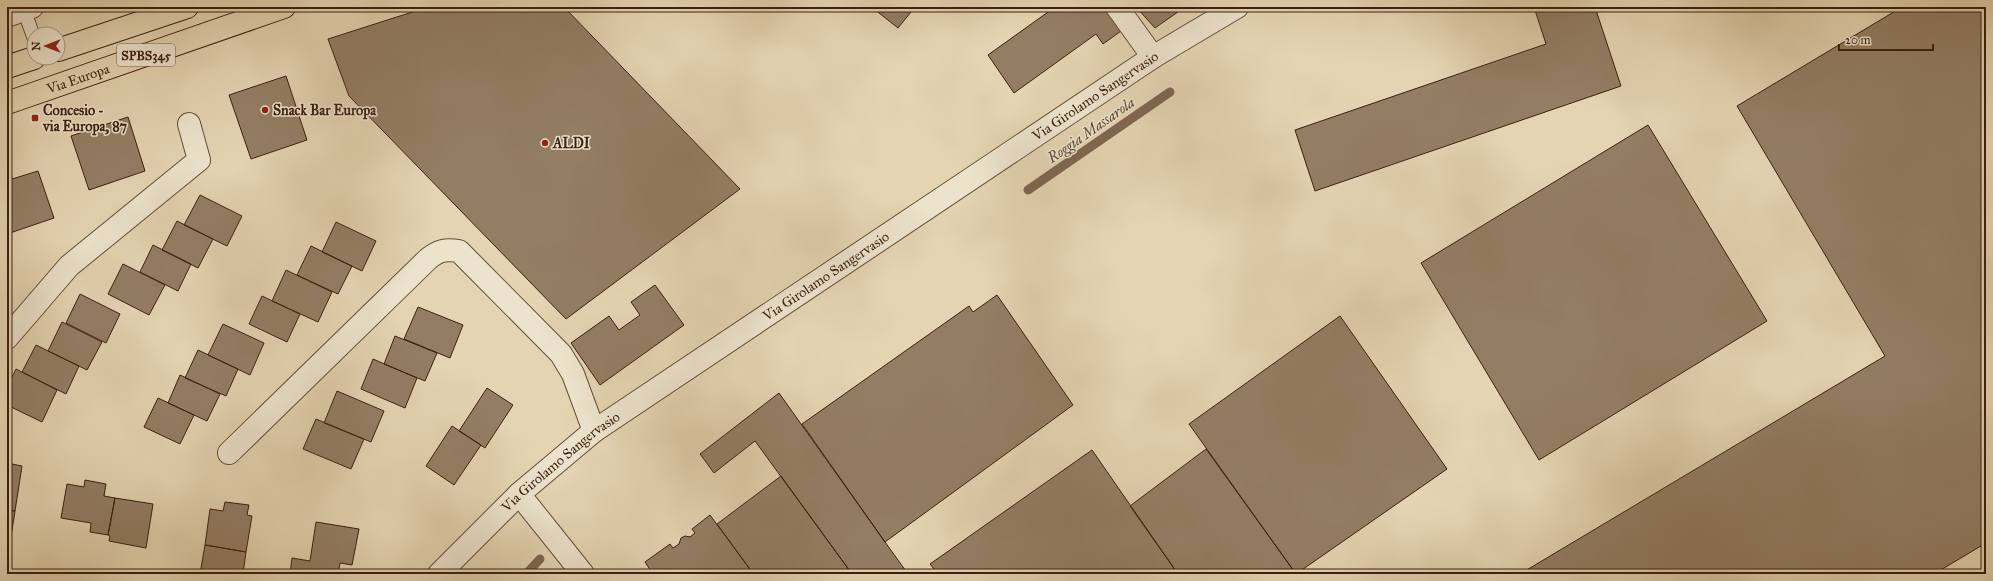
<svg xmlns="http://www.w3.org/2000/svg" width="1993" height="581" viewBox="0 0 1993 581" font-family="'IM FELL Great Primer',serif">
<style>
.lines{fill:none;stroke-linecap:round;stroke-linejoin:round}
.stream{stroke:#7e6750;stroke-width:9}
.building{fill:#937e64;stroke:#3b200f}
.service-casing{stroke:#654d38;stroke-width:15}
.minor-casing{stroke:#654d38;stroke-width:24}
.primary-casing{stroke:#3b200f;stroke-width:24}
.service{stroke:#ede3cd;stroke-width:13}
.minor{stroke:#ede3cd;stroke-width:22}
.primary{stroke:#e4d4b2;stroke-width:22}
.poi-dot{fill:#8f2418;stroke:#ede3cd;stroke-width:1.5}
.labels{text-anchor:middle;stroke-width:3;stroke-linejoin:round;paint-order:stroke}
.shield{fill:#ede3cd;stroke:#705a48;stroke-width:1}
.shield-label{font-size:13px;font-weight:bold;fill:#3b200f}
.street-label{font-size:14px;fill:#3b200f;stroke:#ede3cd}
.poi-label{font-size:14px;font-weight:bold;fill:#3b200f;stroke:#ede3cd;text-anchor:start}
.water-label{font-size:15px;font-style:italic;fill:#5d442f;stroke:#ede3cd}
</style>
<rect width="100%" height="100%" fill="#e4d4b2"/>
<filter id="stains"><feTurbulence type="fractalNoise" baseFrequency=".005" numOctaves="4"/><feColorMatrix values="0 0 0 0 .2 0 0 0 0 .09 0 0 0 0 .02 0 0 0 .5 -.17"/></filter>
<radialGradient id="worn" r=".72"><stop offset=".6" stop-color="#630" stop-opacity="0"/><stop offset="1" stop-color="#630" stop-opacity=".3"/></radialGradient>
<g class="lines">
<path class="stream" d="M1028,190l142,-98
M526,574l14,-15"/>
</g>
<path class="building" d="M428,7h136l176,182 -174,130 -217,-223 -21,-57z
M592,7h10l-5,5z
M875,7h40l-17,21 -24,-19z
M1055,7h49l17,24 -18,13 -7,-10 -82,59 -26,-38z
M1136,7h49l-30,21z
M1534,7h61l26,79 -306,105 -20,-61 251,-86z
M1902,7h84v536l-52,31h-414l365,-218 -148,-250z
M286,76l21,64 -56,19 -22,-64z
M128,117l17,54 -56,19 -18,-54z
M1648,125l119,196 -228,139 -118,-197z
M10,171l2,8 26,-8 16,47 -47,16v-62z
M200,195l42,21 -15,30 -43,-21z
M177,221l36,18 -15,29 -36,-18z
M336,222l40,19 -14,30 -40,-19z
M153,245l38,19 -13,27 -38,-19z
M311,246l41,20 -14,28 -41,-19z
M123,264l42,21 -16,30 -41,-21z
M286,270l46,22 -14,30 -46,-21z
M655,285l29,40 -84,60 -29,-42 38,-27 10,14 21,-15 -9,-13z
M80,294l40,20 -14,29 -40,-20z
M997,295l76,110 -188,137 -83,-118 167,-118 4,6z
M262,296l38,18 -13,28 -38,-18z
M418,307l45,18 -13,33 -46,-19z
M1340,316l107,153 -151,105 -107,-150z
M62,322l40,20 -15,28 -39,-19z
M223,324l41,19 -14,32 -42,-20z
M395,336l42,17 -12,28 -41,-17z
M36,345l43,21 -13,28 -44,-22z
M198,350l40,19 -12,27 -41,-18z
M373,359l44,19 -12,30 -44,-19z
M16,369l41,21 -15,32 -35,-17v-18z
M180,375l40,19 -13,27 -39,-18z
M487,388l26,17 -28,43 -26,-17z
M337,391l47,20 -13,31 -47,-19z
M779,393l106,149 23,32h-56l-97,-133 -41,32 -14,-19z
M158,398l36,17 -14,29 -36,-17z
M316,419l48,20 -13,30 -48,-20z
M452,426l29,19 -27,40 -28,-19z
M1206,449l90,125h-118l-48,-68z
M1092,450l86,124h-240l-8,-10z
M7,463l15,3 -7,45 -8,-1z
M781,476l71,98h-103l3,-2 -35,-48z
M85,480l21,4 -2,12 11,2 -7,37 -18,-3 1,-9 -30,-5 6,-34 17,3z
M115,498l38,6 -7,44 -37,-7 1,-5 -2,-1z
M225,502l24,3 -2,10 5,1 -6,36 -41,-7 5,-36 13,2z
M7,510l8,1 -6,39h-2z
M710,515l42,57 -3,2h-96l-8,-12 25,-18 3,4 6,-4 2,-6 4,-2 5,1 5,-4 -3,-4z
M316,522l43,7 -7,36 -12,-2 -2,11h-48l2,-16 18,3z
M205,545l41,7 -3,22h-43z"/>
<g class="lines">
<defs>
<path id="service" d="M24,10l10,28"/>
<g id="minor">
<path d="M1117,7l36,50"/>
<path d="M7,16l25,-9"/>
<path d="M7,338l62,-72 130,-106 -10,-36"/>
<path d="M229,453l199,-194c11,-9 18,-10 31,-8l102,103 12,20 21,57"/>
<path d="M519,494l64,80"/>
<path id="s1" d="M439,574l80,-80 75,-63 559,-374 84,-50"/>
</g>
<g id="primary">
<path d="M58,50l129,-43"/>
<path d="M7,67l27,-9"/>
<path id="s2" d="M7,103l277,-96"/>
</g>
</defs>
<use href="#service" class="service-casing"/>
<use href="#minor" class="minor-casing"/>
<use href="#primary" class="primary-casing"/>
<use href="#service" class="service"/>
<use href="#minor" class="minor"/>
<use href="#primary" class="primary"/>
</g>
<g class="poi-dot">
<circle cx="265" cy="110" r="4"/>
<rect x="31" y="114" width="8" height="8" rx="2"/>
<circle cx="545" cy="143" r="4"/>
</g>
<g class="labels">
<rect class="shield" x="117" y="44" width="58" height="22" rx="3"/>
<g class="shield-label">
<text x="146" y="60">SPBS345</text>
</g>
<g class="street-label">
<text dy="5" stroke="none"><textPath href="#s2" startOffset="75">Via Europa</textPath></text>
<text dy="5" stroke="none"><textPath href="#s1" startOffset="814">Via Girolamo Sangervasio</textPath></text>
<text dy="5" stroke="none"><textPath href="#s1" startOffset="490">Via Girolamo Sangervasio</textPath></text>
<text dy="5" stroke="none"><textPath href="#s1" startOffset="166">Via Girolamo Sangervasio</textPath></text>
</g>
<g class="poi-label">
<text x="43" y="115">Concesio -<tspan x="43" dy="16">via Europa, 87</tspan></text>
<text x="273" y="115">Snack Bar Europa</text>
<text x="553" y="148">ALDI</text>
</g>
<g class="water-label">
<text transform="translate(1091 130) rotate(-35)" y="5">Roggia Massarola</text>
</g>
</g>
<rect width="1993" height="581" fill="none" stroke="#e4d4b2" stroke-width="24"/>
<rect x="8" y="8" width="1977" height="565" fill="none" stroke="#3b200f" stroke-width="2"/>
<rect x="12" y="12" width="1969" height="557" fill="none" stroke="#3b200f"/>
<g transform="translate(46 46) rotate(270)"><circle r="19" fill="#ede3cd" stroke="#a69581"/>
<path d="M0-3L7 15L0 10L-7 15Z" fill="#8f2418"/>
<text y="-6" font-size="11" font-weight="bold" text-anchor="middle" fill="#3b200f">N</text>
</g>
<path d="M1839 44v6h94v-6" fill="none" stroke="#3b200f" stroke-width="2"/>
<text x="1845" y="44" font-size="12" fill="#3b200f" stroke="#ede3cd" stroke-width="3" paint-order="stroke">20 m</text>
<rect width="100%" height="100%" filter="url(#stains)"/>
<rect width="100%" height="100%" fill="url(#worn)"/>
</svg>
